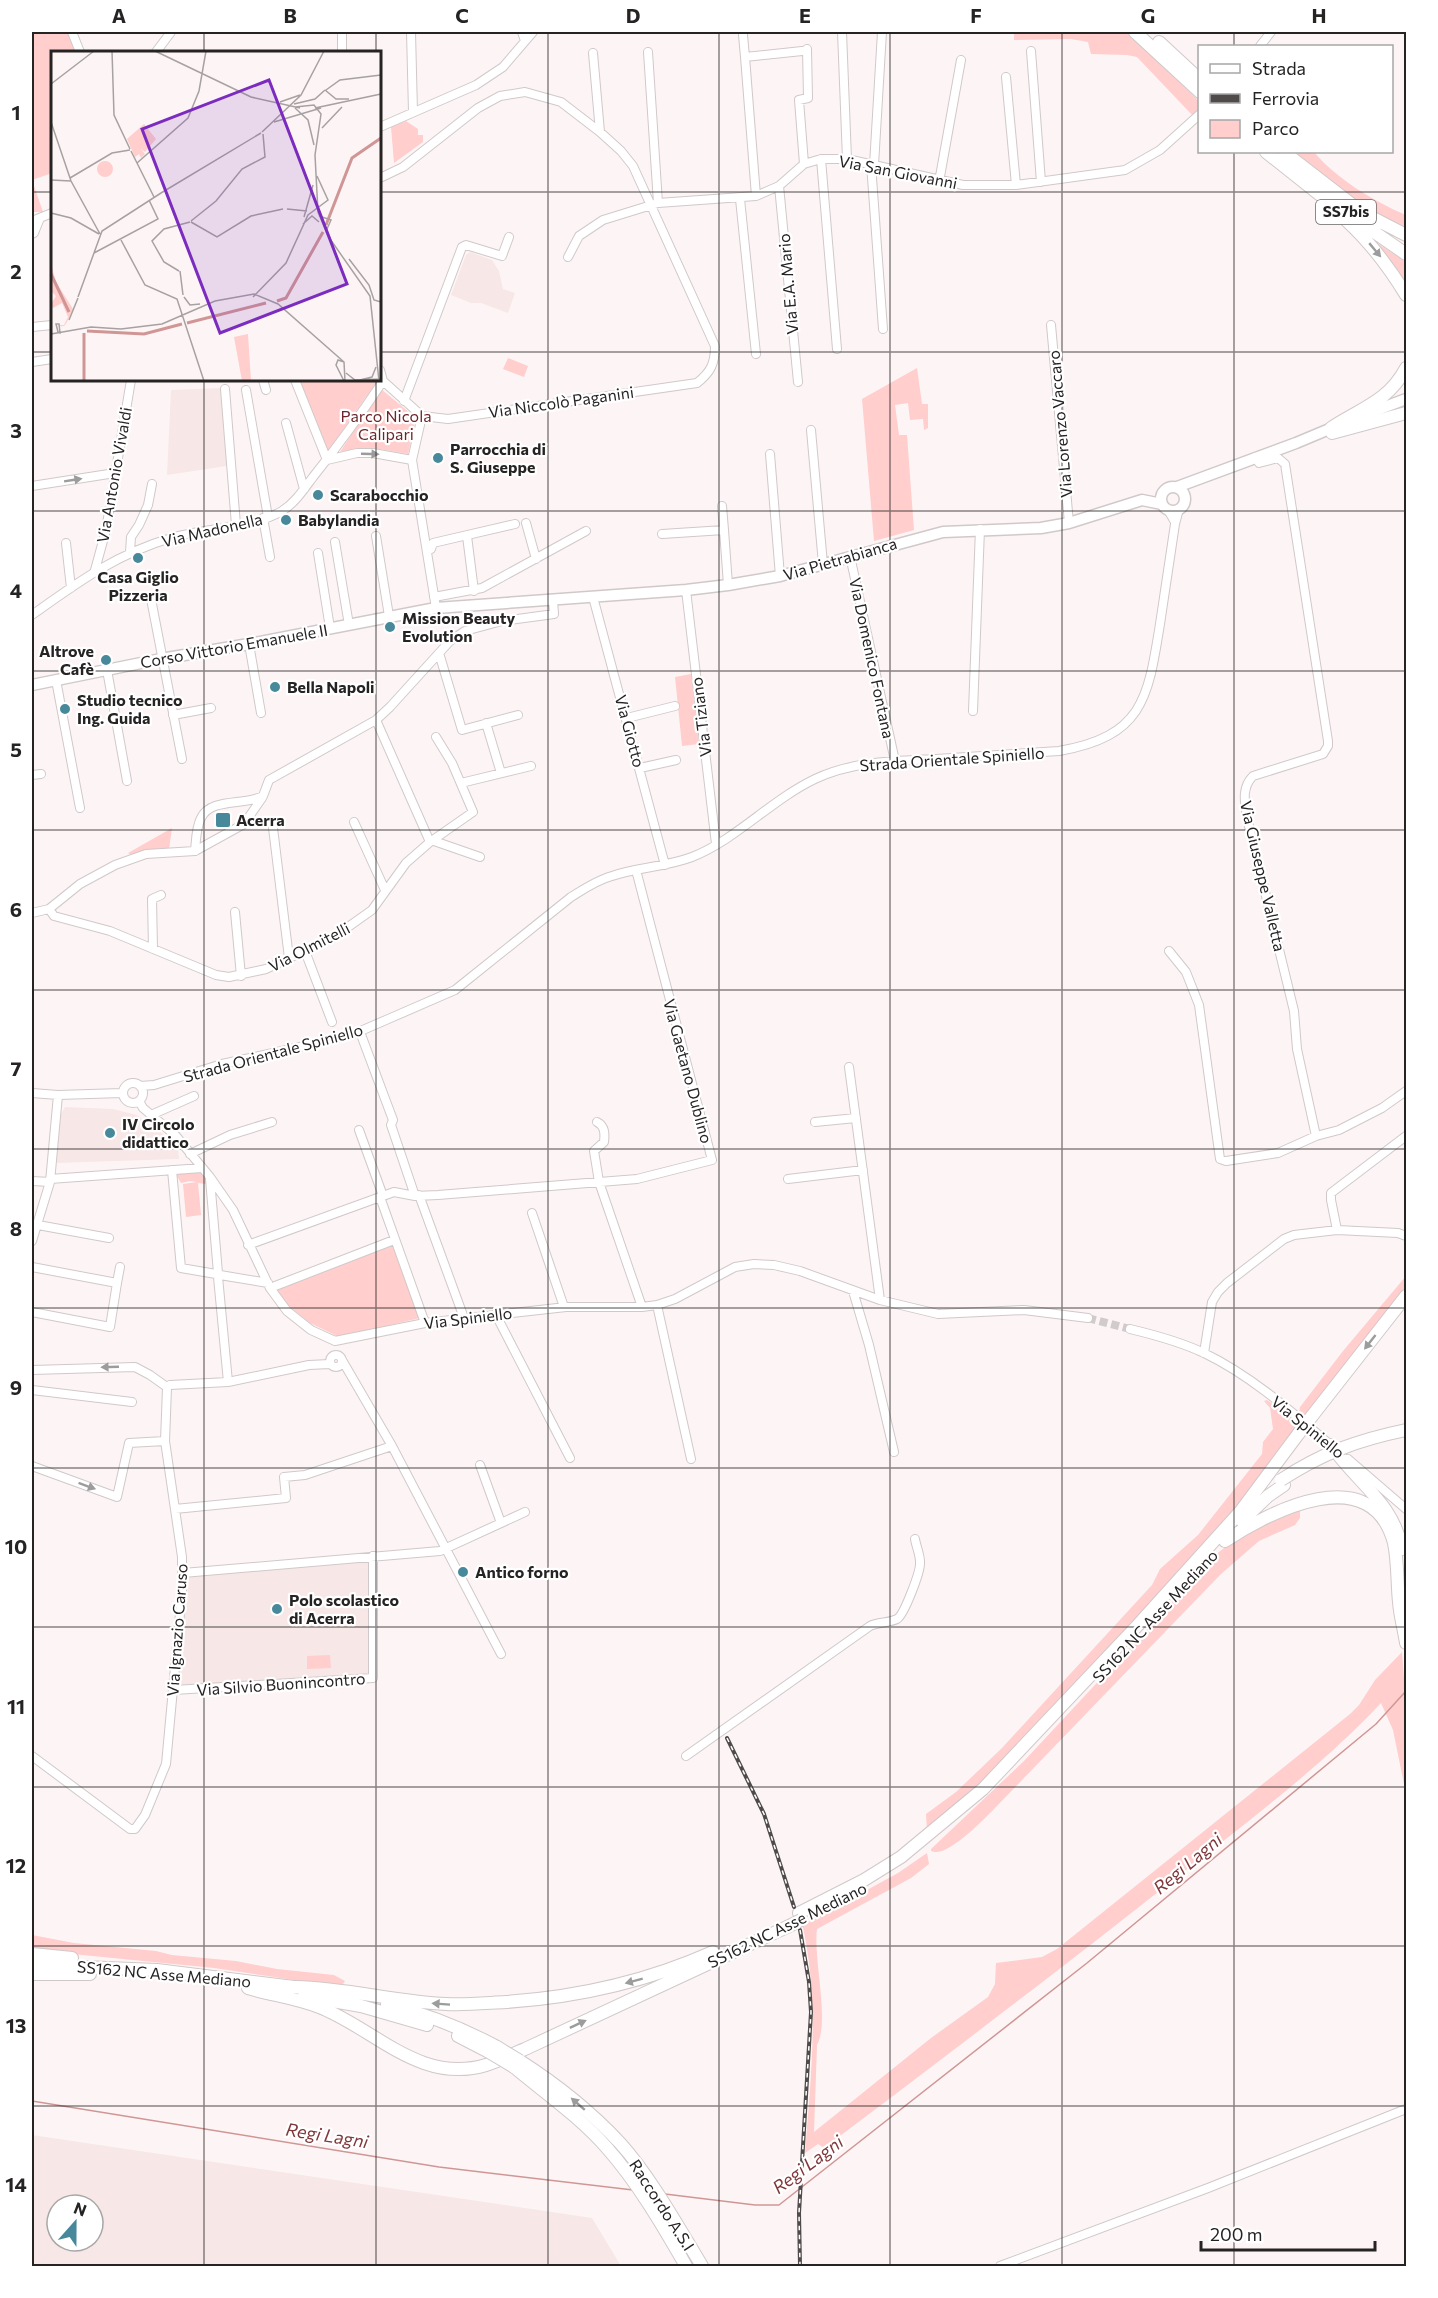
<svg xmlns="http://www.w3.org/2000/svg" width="1438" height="2298" viewBox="0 0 1438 2298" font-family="Commissioner,sans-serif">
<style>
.built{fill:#f8e7e7;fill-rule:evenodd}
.green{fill:#ffcecd}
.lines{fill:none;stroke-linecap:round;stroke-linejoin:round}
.stream{stroke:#d09695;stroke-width:1.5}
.minor-tunnel{stroke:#d2cbcb;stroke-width:8;stroke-dasharray:8 4;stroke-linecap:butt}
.minor-casing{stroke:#d1c9c9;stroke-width:10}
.major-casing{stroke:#d1c9c9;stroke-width:13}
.highway-casing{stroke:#d1c9c9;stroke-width:14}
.minor{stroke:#fff;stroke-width:8}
.major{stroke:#fff;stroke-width:10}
.highway{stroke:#fff;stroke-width:12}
.rail-casing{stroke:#4f4b4b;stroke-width:4}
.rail{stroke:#fff;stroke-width:1.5;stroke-dasharray:4.5;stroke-linecap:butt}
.highway-bridge-casing{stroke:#d1c9c9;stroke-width:14;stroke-linecap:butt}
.highway-bridge{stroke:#fff;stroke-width:12}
.oneway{fill:#9d9c9c}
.grid{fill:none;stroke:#262323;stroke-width:1.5;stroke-opacity:0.55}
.poi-dot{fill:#47899a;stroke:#fff;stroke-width:2}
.labels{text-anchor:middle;stroke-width:4.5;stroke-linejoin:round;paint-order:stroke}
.shield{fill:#fff;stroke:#676565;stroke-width:1.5}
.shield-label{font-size:15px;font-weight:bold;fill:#262323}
.street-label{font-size:16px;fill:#262323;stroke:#fff}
.park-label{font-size:16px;fill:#6c262b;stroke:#fff}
.poi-label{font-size:16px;font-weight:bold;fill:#262323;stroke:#fff;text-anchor:start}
.water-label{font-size:18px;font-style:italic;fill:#80383b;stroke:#fff}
.inset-river{fill:none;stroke:#d09695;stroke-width:3}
.inset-road{fill:none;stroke:#a7a1a1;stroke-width:1.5}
.view{fill:#7b2cbf;fill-opacity:0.15;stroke:#7b2cbf;stroke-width:3}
.inset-edge{fill:none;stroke:#262323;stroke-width:3}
.neatline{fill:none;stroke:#262323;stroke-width:2}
.grid-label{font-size:20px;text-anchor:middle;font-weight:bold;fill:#262323}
</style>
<rect width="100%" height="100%" fill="#fdf5f5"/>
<path class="built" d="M470,252l22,8 7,11 4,18 12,4 -7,20 -27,-10h-10l-20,-8 15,-40z
M221,388l6,78 -60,9 4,-85z
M65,1107l48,2 24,6 14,11h3l24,22 1,11 -123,4 5,-49z
M370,1561l1,111 -4,4 -189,10 3,-44 8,-66z
M32,2135l560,83 29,48h-589zM57,2205h36v36h-36z"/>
<path class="green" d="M32,32h36l7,20h-23v121l-20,7 11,32h-11z
M1014,32h114l71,69v10l-5,6 -57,-60 -10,-2 -36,-1 -3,-12 -17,-3 -57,1z
M406,121l12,8v6h5v7l-29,21 -3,-36z
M1301,152h13c23,27 59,49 92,63v12c-41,-17 -75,-45 -110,-72z
M1368,237l38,25v22l-4,-7z
M508,358l20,8 -4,11 -21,-8z
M917,368l5,36h6v24l-4,2 -1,-11 -13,1 -2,-17 -13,2 4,30h8l7,95 -40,11 -12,-142z
M299,380h79l-50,71z
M381,389l35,29 -8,36 -34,-6 -34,4z
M691,674l8,70 -17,2 -7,-69z
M172,828l-3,21 -22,1 -16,5 -3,-2z
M201,1170l6,9 -1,5 -8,-1 3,32 -15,2 -3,-33 14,-2 -7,-1 -9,2 -6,-10z
M392,1245l28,73 -81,19 -29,-14 -22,-18 -12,-15z
M1406,1276v19l-98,125 -9,-7 1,-6 43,-56z
M1267,1400l36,25 -84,105 -229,246 -63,55 -1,-17 30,-22 46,-44 150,-163 8,-16 38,-34 64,-81 1,-12 10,-13 -3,-21 -6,-7z
M1300,1509v9l-5,7 -36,16 -38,33 -227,235c-11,11 -48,50 -63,42v-2l93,-88 195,-209 27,-21z
M1402,1652l4,54v88l-13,-64 -12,-27c-61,65 -134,119 -204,174 -116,92 -235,182 -353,271l-6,-4 -13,9c6,-78 15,-152 -3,-230l12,-4 84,-46 29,-20 2,11 -18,14 -94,51c-4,30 13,92 0,116l-3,87 117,-94 57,-41 7,-13 1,-21 46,-6 15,-8 293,-235 9,-9 16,-25z
M330,1655l1,13 -24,1v-13z
M32,1935l42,8 82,8 16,4 64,6 41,8 57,6 11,6 -4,6 -127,-19 -182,-18z"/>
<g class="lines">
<path class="stream" d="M32,2101l407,66 194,23
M665,2194l90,11h24l308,-242 289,-239 30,-33"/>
<path class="minor-tunnel" d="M1088,1318l42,11"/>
<defs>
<path id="minor" d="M72,32l8,20
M342,32v20
M411,32l2,80
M522,32l2,6 3,1
M842,32l5,127
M743,35l2,22
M1260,46l11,-14
M1031,51l10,131
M156,52l15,-20
M648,52l10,151
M593,53l7,79
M1006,77l10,108
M380,127l96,-42 27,-18 30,-35
M821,159l16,190
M804,164l-5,-64 9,-2 -1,-49
M871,164l12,165
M874,165l8,-133
M380,178l23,-11 75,-59 22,-12 25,-4 36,10 39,30 21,19 12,15 82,180c0,17 -4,26 -18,37l-249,36 -26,-3
M939,182l22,-122
M779,186l19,196
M756,196l-11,-139 57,-6
M740,199l16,155
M32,221l20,-8
M32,234l2,-1 6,-15
M568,257l11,-21 24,-16 55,-17 98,-7 23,-10 25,-22 17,-5h26l116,26h53l109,-15 35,-20 40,-36
M1051,325l18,198
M32,327l20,-2
M32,362l20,-3
M380,370l3,11 39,35
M263,380l3,10
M295,380l32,80
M225,389l11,136
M246,390l22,127
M404,401l58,-154 4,-2 36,11 7,-19
M422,416l-10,44 24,148
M286,423l18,66
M811,430l12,134
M770,454l10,122
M1255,457l4,6 19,-5 7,6 43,277v5l-5,8 -70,22c-12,12 -8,27 -6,42l47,193 3,38 19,87
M327,460l30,-7h16l39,7
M32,486l83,-13
M722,506l2,24
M1168,510l7,12
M263,518l7,39
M526,523l10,36
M662,534l62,-4 4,55
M376,536l13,80
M467,536l7,55
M335,542l14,83
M66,543l5,45
M427,550l4,-1 2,-6 82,-19
M130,552l1,-15 8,-12 9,-20 4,-21
M318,553l12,75
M850,556l45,205
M95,570l11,-40 25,-150
M686,590l30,254
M434,597l48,-9 104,-57
M593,597l72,268
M151,599l31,160
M32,615c45,-32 84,-61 139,-77 35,-11 78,-8 111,-27 13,-8 22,-22 31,-34 25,-31 48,-63 70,-96
M249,644l12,69
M439,653l23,77 56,-15
M107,670l20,111
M56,680l24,128
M973,711l7,-182
M173,715l38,-7
M627,718l48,-12
M376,720l54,122
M486,723l15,50
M640,768l36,-8
M32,775l9,-1
M461,783l70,-17
M354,822l31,68
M273,828l16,130
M434,841l46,16
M195,851c1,-10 1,-24 6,-33 10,-21 44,-12 62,-22l6,-16 107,-60 14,-13 60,-66 15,-10 37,-10 52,-7 -1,-14
M49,909l5,7 56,15 106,44 13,2 37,-8 68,-32 38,-27 34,-47 24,-21 43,-30 -21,-49 -16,-26
M235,912l6,64
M32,913l17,-4 31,-25 35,-19 31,-11 49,-3 49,-27 18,-26
M153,949l-1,-50 9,-4
M305,951l27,71
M1169,951l17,21 13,33 21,154 6,2 52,-8 38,-17 23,-6 43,-22 24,-17
M360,1032l33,88 -2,5 24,71
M849,1067l31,233
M123 1093a10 10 0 1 1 20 0a10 10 0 1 1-20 0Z
M140,1086l14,-1 68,-21 96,-21 38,-10 30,-13 69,-30 116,-93c13,-8 26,-17 41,-21 26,-9 54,-9 80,-19 45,-18 79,-57 123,-78 38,-18 80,-18 121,-20 41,-3 82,-5 123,-8 84,-15 89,-52 101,-127 5,-33 10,-67 15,-100l4,-15
M32,1093l26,2 64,-2
M139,1101l4,7 33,28 34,41 23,33 37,78 17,23 24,19 24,11 90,-18 141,-16h76l15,-2 18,-6 60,-32 19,-3 20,1 26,6 80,29 58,14 86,-4 64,8
M151,1115l43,-19
M597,1122c8,4 8,12 7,20l-10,9 5,31 43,125
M815,1122l41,-4
M359,1130l24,66
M190,1154l40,-19 42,-13
M172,1170l9,98 35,6
M50,1179l152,-11
M210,1179l8,94
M788,1179l75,-9
M32,1181l18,1
M419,1195l45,123
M380,1197l45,126
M532,1213l32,94
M38,1225l71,13
M1337,1230l61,3 8,3
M32,1241l18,-59 8,-87
M248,1245l146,-53 21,4 23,-1 199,-16 75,-19 -76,-290
M32,1267l85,16 -7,44 -78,-15
M220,1275l48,8
M218,1277l10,105
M117,1283l3,-16
M270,1288l124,-48
M853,1291l16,54 25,107
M657,1305l34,154
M496,1315l74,143
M1130,1329c25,6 51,13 74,24 48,23 90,61 130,95
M1204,1353l8,-51 6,-10 9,-9 57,-44 10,-4 43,-5 -6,-30v-7l75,-57
M330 1361a6 6 0 1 1 12 0a6 6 0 1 1-12 0Z
M342,1360l50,86 109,208
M32,1370l103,-3 15,8 14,10
M170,1385l58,-3 81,-17 21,-1
M32,1390l100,12
M1348,1459l58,50
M480,1465l21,58
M32,1466l85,31 12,-54 36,-2
M175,1509l111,-11 -2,-21 21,-2 87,-29
M183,1573l257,-22 85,-39
M174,1690l199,-12v-122
M32,1756l98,73h5l10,-14 21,-51 16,-172v-35l-17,-116 2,-53
M686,1756l184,-130c8,-4 19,-3 27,-7 7,-4 24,-48 23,-57 0,-8 -4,-16 -5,-23
M1000,2266l208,-78 198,-79"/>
<path id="major" d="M1353,419l53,-20
M1161 499a12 12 0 1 1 24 0a12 12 0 1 1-24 0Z
M1177,487l119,-44 43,-18
M32,685l129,-26 88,-15 187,-36 250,-18 42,-5 52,-9 163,-44 98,-4 28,-5 73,-23 20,4"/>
<path id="highway" d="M1135,32l65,60
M1159,42l41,38
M1266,152l53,42 87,60
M1284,152l93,72
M1373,218l33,17
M1346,220c24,22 43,47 60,75
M1331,428c30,-20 57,-26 75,-60
M1332,433l74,-20
M1312,1416l94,-120
M1331,1445c26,38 62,57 71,104
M1242,1521l26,-25 16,-11
M1225,1541c45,-30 147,-82 169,2 4,19 3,40 5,59 1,14 5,27 7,41
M799,1913l65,-33 37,-23 82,-68 155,-164 102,-113 59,-79
M32,1954l40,4
M32,1965l125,5 145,18
M32,1974h58
M296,1987c51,1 100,15 150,17 20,1 40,-1 60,-2 73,-5 140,-20 207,-50
M248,1988c23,7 48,10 71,19 55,21 101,78 167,58 13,-4 26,-11 39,-16l262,-122
M304,1996l57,10 66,19
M387,2004c39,10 75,24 110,43
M458,2036l31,16
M520,2061c36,23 71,51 100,82 30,33 59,85 82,123
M514,2067c31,26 66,50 93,81 31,35 56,78 79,118"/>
</defs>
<use href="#minor" class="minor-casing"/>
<use href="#major" class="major-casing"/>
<use href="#highway" class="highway-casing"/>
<use href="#minor" class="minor"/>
<use href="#major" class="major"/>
<use href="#highway" class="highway"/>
<defs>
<path id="rail" d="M727,1738l37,76 30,93
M800,1930l9,52 2,30 -12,201 1,53"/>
</defs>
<use href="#rail" class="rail-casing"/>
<use href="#rail" class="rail"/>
<defs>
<path id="highway-bridge" d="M1299,1433l13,-17
M1281,1480c41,-27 77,-40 125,-50
M787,1927l14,-7
M497,2047l23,14
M489,2052l25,15"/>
</defs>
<use href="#highway-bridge" class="highway-bridge-casing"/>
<use href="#highway-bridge" class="highway-bridge"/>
</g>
<defs><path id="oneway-solid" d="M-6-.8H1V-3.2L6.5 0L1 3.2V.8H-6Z" transform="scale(1.5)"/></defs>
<g class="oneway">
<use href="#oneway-solid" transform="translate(1375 250) rotate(50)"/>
<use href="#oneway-solid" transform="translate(370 454) rotate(2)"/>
<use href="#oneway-solid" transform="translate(73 480) rotate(-9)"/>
<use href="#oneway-solid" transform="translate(1370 1342) rotate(128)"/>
<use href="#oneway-solid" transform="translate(110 1367) rotate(178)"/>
<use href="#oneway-solid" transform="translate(87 1486) rotate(20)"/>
<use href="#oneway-solid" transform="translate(634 1981) rotate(165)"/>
<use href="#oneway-solid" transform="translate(441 2004) rotate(-176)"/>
<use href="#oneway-solid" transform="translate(578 2024) rotate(-25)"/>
<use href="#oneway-solid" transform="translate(578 2104) rotate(-139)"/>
</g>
<path class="grid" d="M204,32v20M376,32v20M548,32v2234M719,32v2234M890,32v2234M1062,32v2234M1234,32v14M1234,152v2114M32,192h20M380,192h1026M32,352h20M380,352h1026M204,380v1886M376,380v1886M32,511h1374M32,671h1374M32,830h1374M32,990h1374M32,1149h1374M32,1308h1374M32,1468h1374M32,1627h1374M32,1787h1374M32,1946h1374M32,2106h1374"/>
<g class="poi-dot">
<circle cx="438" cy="458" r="6"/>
<circle cx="318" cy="495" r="6"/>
<circle cx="286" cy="520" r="6"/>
<circle cx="138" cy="558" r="6"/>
<circle cx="390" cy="627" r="6"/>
<circle cx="106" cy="660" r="6"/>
<circle cx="275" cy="687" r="6"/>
<circle cx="65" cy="709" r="6"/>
<rect x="215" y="812" width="16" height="16" rx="3"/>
<circle cx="110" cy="1133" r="6"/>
<circle cx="463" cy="1572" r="6"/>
<circle cx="277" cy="1609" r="6"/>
</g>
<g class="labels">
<rect class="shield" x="1316" y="200" width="60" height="24" rx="4.5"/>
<g class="shield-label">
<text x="1346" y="217">SS7bis</text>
</g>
<g class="street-label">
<text transform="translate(898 172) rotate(11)" y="6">Via San Giovanni</text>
<text transform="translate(788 284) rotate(-95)" y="6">Via E.A. Mario</text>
<text transform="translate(561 402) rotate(-8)" y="6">Via Niccolò Paganini</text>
<text transform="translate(1060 424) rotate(-95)" y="6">Via Lorenzo Vaccaro</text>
<text transform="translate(114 475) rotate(-80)" y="6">Via Antonio Vivaldi</text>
<text transform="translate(212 530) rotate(-13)" y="6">Via Madonella</text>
<text transform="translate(840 559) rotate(-16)" y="6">Via Pietrabianca</text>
<text transform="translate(234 646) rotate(-10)" y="6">Corso Vittorio Emanuele II</text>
<text transform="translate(872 658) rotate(78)" y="6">Via Domenico Fontana</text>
<text transform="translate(701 717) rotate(-97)" y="6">Via Tiziano</text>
<text transform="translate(630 731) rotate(75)" y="6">Via Giotto</text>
<text transform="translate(952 759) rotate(-4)" y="6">Strada Orientale Spiniello</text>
<text transform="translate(1263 876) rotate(77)" y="6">Via Giuseppe Valletta</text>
<text transform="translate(309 947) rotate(-27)" y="6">Via Olmitelli</text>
<text transform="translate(273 1053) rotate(-15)" y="6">Strada Orientale Spiniello</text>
<text transform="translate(688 1071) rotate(75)" y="6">Via Gaetano Dublino</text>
<text transform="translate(468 1318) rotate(-7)" y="6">Via Spiniello</text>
<text transform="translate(1308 1427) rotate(39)" y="6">Via Spiniello</text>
<text transform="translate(1155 1616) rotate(-47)" y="6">SS162 NC Asse Mediano</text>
<text transform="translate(177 1630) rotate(-86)" y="6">Via Ignazio Caruso</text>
<text transform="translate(281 1684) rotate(-4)" y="6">Via Silvio Buonincontro</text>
<text transform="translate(787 1925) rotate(-26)" y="6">SS162 NC Asse Mediano</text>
<text transform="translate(164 1974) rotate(5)" y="6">SS162 NC Asse Mediano</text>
<text transform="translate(662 2205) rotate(57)" y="6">Raccordo A.S.I</text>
</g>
<g class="park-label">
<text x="386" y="422">Parco Nicola<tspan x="386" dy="18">Calipari</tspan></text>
</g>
<g class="poi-label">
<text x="450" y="455">Parrocchia di<tspan x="450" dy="18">S. Giuseppe</tspan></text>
<text x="330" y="501">Scarabocchio</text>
<text x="298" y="526">Babylandia</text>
<text x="138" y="583" text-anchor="middle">Casa Giglio<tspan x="138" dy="18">Pizzeria</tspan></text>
<text x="402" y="624">Mission Beauty<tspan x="402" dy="18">Evolution</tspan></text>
<text x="94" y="657" text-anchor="end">Altrove<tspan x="94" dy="18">Cafè</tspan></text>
<text x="287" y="693">Bella Napoli</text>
<text x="77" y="706">Studio tecnico<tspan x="77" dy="18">Ing. Guida</tspan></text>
<text x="236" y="826">Acerra</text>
<text x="122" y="1130">IV Circolo<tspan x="122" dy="18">didattico</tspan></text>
<text x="475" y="1578">Antico forno</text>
<text x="289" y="1606">Polo scolastico<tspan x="289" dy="18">di Acerra</tspan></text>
</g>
<g class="water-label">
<text transform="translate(1188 1864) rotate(-40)" y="6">Regi Lagni</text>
<text transform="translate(327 2136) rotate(9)" y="6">Regi Lagni</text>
<text transform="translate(808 2165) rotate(-37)" y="6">Regi Lagni</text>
</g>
</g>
<g transform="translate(51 51)">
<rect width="330" height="330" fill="#fdf5f5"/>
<path d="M93,73l12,15 -11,13 -4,-3 4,5 -4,4 -2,-4 -4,3 -8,-18zM46 118a8 8 0 1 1 16 0a8 8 0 1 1-16 0ZM0,212l5,19 17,27 -6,13 -2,3 -1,1h-3l2,2 -4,-3h5l4,-8 -6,-14 -9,5 -2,-4 5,-8 -5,-5zM197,283l3,47h-9l-8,-44z" fill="#ffcecd"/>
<path class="inset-river" d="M275,174l26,-67 29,-20M0,223l18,38M226,250l9,-3 37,-66M136,272l79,-20M36,280l57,3 38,-10M33,330v-48"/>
<path class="inset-road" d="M61,0l2,64 16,34M104,0l96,46 49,11M0,33l43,-33M274,39l11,9h13M275,39l14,-10 41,-5M229,51l20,-7M243,53l21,-5 10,-9M244,56l19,-2 7,9 -6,41 3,57 10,24 42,60 9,85M244,57l13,12 6,25M264,57l66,-14M0,71l20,59 29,53M223,71l47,-14M271,77l20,-21M211,81l39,-37 23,-44M80,100l23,46M86,112l51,-45 11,-27 7,-40M19,127l42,-25 18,-3M0,129l20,1M110,142l100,-60M236,158l20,2M0,162l20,5 28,16M268,165l12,4 -4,9M253,166l9,-32M140,170l25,-20 26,-32 23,-12 -2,-23M140,171l26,15 34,-21 32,-7M252,173l9,-8 7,6M70,189l24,45 32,14 27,82M43,202l64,-34 -9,-19M298,208l20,26 5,15 7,2M128,220l-15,-9 -12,-21 12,-12 26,-7M129,220l3,24M27,246l24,-66 59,-38M133,246l6,8 10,-1M202,246l33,-34 22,-48 20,-15 -11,-24M18,269l9,-22M5,273h3l1,9 -2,-1zM0,283l40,-7 30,2 41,-5 53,-23 39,-7 24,10 66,58M295,322l9,7 26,-1M309,329l12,-3 4,-10M293,330l-8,-16 2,-5 6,2 1,19"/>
<path class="view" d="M218,29l78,204 -127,49 -78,-204z"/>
<rect width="330" height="330" class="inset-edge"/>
</g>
<rect width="1438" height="2298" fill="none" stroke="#ffffff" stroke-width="66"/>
<rect x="1198" y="45" width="195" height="108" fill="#ffffff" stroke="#a8a7a7" stroke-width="1.5"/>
<rect x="1210" y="64" width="30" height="9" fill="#ffffff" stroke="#a8a7a7" stroke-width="1.5"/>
<text x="1252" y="75" font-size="18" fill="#262323">Strada</text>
<rect x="1210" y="94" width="30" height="9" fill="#4f4b4b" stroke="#a8a7a7" stroke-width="1.5"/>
<text x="1252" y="105" font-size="18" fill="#262323">Ferrovia</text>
<rect x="1210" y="120" width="30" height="18" fill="#ffcecd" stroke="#a8a7a7" stroke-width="1.5"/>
<text x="1252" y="135" font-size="18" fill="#262323">Parco</text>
<g transform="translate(75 2223) rotate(21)"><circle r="28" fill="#ffffff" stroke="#a8a7a7" stroke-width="1.5"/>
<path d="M0-4.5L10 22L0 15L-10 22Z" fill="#47899a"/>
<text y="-9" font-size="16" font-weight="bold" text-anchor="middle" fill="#262323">N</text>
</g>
<path d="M1201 2241v9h174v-9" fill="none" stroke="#262323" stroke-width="3"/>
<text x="1210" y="2241" font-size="18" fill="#262323" stroke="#ffffff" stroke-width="4.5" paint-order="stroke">200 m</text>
<rect x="33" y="33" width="1372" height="2232" class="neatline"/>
<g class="grid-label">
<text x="119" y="23">A</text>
<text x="290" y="23">B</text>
<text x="462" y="23">C</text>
<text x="633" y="23">D</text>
<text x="805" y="23">E</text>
<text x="976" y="23">F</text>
<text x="1148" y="23">G</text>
<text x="1319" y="23">H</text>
<text x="16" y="120">1</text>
<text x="16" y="279">2</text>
<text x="16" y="438">3</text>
<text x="16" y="598">4</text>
<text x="16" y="757">5</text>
<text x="16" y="917">6</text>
<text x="16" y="1076">7</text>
<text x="16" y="1236">8</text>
<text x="16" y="1395">9</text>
<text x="16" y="1554">10</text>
<text x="16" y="1714">11</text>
<text x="16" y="1873">12</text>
<text x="16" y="2033">13</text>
<text x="16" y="2192">14</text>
</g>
</svg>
